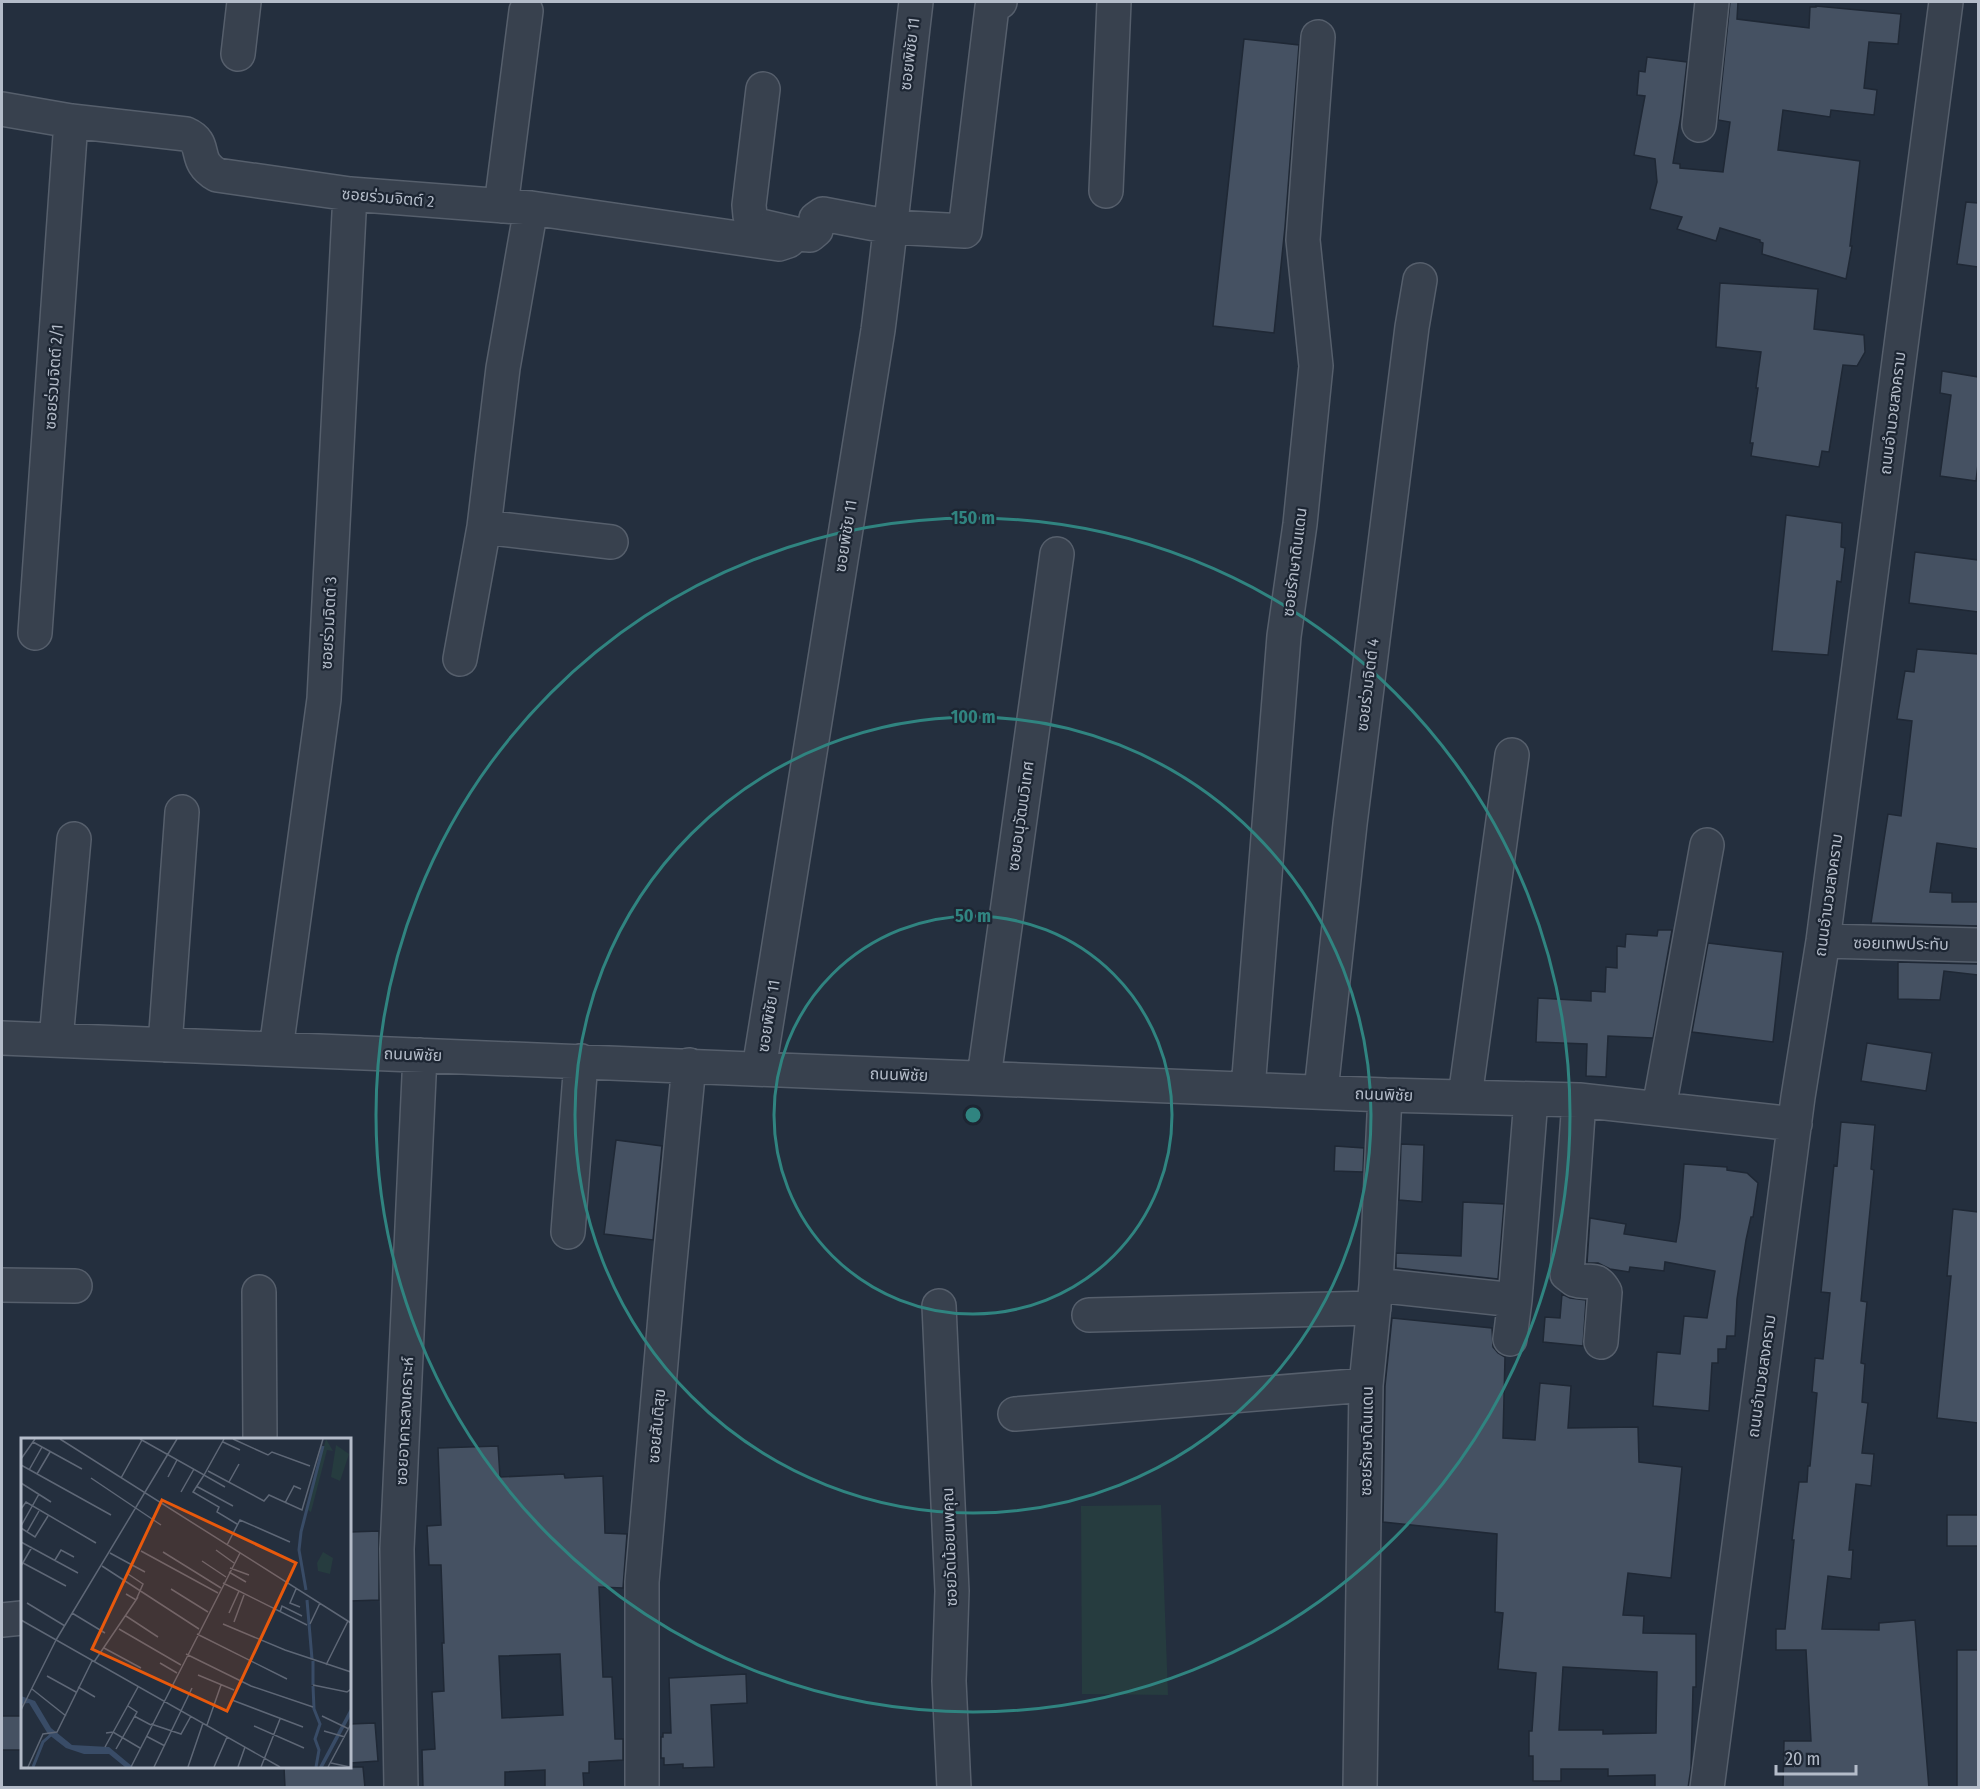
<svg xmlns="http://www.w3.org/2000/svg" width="1980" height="1789" viewBox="0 0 1980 1789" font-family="'Fira Sans Condensed','Noto Sans Thai',sans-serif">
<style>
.green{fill:#263c3f}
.building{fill:#455162;stroke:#1f2835;stroke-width:1.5;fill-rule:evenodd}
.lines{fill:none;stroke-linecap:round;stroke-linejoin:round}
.minor-casing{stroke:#565f6c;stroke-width:36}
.minor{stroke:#38414e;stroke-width:33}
.ring{fill:none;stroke:#308480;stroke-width:3}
.labels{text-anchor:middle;stroke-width:4.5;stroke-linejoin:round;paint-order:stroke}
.street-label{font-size:16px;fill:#b4bcc9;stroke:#1d2633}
.inset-river{fill:none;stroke:#394c67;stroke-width:3}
.inset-road{fill:none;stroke:#5e6776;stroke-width:1.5}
.view{fill:#e8590c;fill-opacity:0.15;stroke:#e8590c;stroke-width:3}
.inset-edge{fill:none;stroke:#b4bcc9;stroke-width:3}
.centre{fill:#308480;stroke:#1d2633;stroke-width:3}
.ring-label{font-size:18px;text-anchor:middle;font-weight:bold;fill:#308480;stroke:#1d2633;stroke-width:4.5;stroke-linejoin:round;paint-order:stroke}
</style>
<rect width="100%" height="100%" fill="#242f3e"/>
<path class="green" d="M1161,1505l7,190 -86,-1 -1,-188z"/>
<path class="building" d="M1730,2h8l-1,17 72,9 1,-21h6v-1l85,8 -3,30 -29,-2 -5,46 13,2 -3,25 -43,-5 -1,7 -47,-7 -5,40 82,11 -10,85h2l-6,33 -84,-25 1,-11 -3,-1v-2l-40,-12 -4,13 -39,-12 5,-12 -32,-8 7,-27 -2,-23 -21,-4 11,-59 -8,-1 2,-24 6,1 2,-15 40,5 -6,53 -8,48 7,1v4l43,4 7,-50 -12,-2z
M1244,39l55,6 -14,182 -11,106 -61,-7z
M1966,202l12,1v64l-21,-3z
M1720,283l98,6 -4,40 50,6 1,17 -8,14 -14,-1 -14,87 -7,-1 -3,16 -68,-11 2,-13h-3l8,-55h-2l5,-36 -45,-5z
M1942,371l36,6v87l-2,17 -36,-5 11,-81 -11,-2z
M1786,515l56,8 -1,24 4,1 -4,34 -4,-1 -9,74 -56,-4z
M1915,552l63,8v52l-69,-9z
M1917,649l61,5v195l-41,-6 -7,49 22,1v9h26v24l-107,-3 17,-109 13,2 11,-95 -15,-2 8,-48 9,1z
M1658,930h14l-19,108 -45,-2 -2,41 -20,-1 1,-32 -51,-2 2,-44 53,3v-10l14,1 1,-25 11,1v-22l8,1 1,-13 31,2z
M1708,943l75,9 -10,90 -81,-10z
M1898,962l80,2v11l-34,-4 -4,29 -42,-1z
M1867,1043l65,10 -6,38 -65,-10z
M1841,1122l34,3 -4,44 3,1 -13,131 6,1 -6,61 4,1 -3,38 6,1 -6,50 12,1 -3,32 -15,-2 -7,66h4l-2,29 -23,-3 -6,53 57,1v-7l36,-3 14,168h-146l1,-47h27l-5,-91h-30v-21h9l9,-89h-2l7,-58h8l1,-16h2l7,-73 -5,-1 3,-34 8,1 7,-66 -9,-1 13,-127 3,1z
M616,1140l46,6 -9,94 -49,-6z
M1401,1144l23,1 -2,57 -23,-2z
M1335,1146l29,2 -1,24 -29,-1z
M1684,1164l43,3v3l20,3 11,10 -5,34h-2l-5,23 -9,59 -2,37h-8l-1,13h-8v14h-6l-3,48 -56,-5 4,-54 23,2 4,-38 23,2 8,-47 -50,-9 -1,9 -34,-4 -1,5 -19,-3 -12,-6h-11l3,-45 36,6 -2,10 52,8 4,-24z
M1463,1202l41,2 -6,75 -102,-11v-15l65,3z
M1953,1209l25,3v211l-41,-5 14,-142h-4z
M1562,1294l8,4 16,2 -3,46 -40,-4 2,-25 15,1z
M1392,1318l100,10 1,19 5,6 7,4 -2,81 32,2 5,-57 31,3 -3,42 70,-1 1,35 43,5 -11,111 -43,-5 -5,42 21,1 -1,17 53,1v53h-3l-2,81 -3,20h-33v-13l-47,1v-7h-47v12h-28v-25h-4v-25h3l4,-58 -38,-4 5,-56 -8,-1 2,-78 -114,-12 2,-136zM1563,1667l94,5 -1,61 -53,1v-4h-44z
M498,1446l2,31 64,-3 1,4 38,-2 2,57 22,1 -4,54 -24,-1 4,90h9l3,62h8v21l-34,2v11h-6l1,15h-39v-18l-40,2v16h-82l-1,-38 13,-1 -3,-57 12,-1 -2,-48h2l-3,-78h-12l-2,-39 14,-1 -3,-77zM560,1654l3,61 -61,3 -3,-62z
M1947,1515h31v31h-31z
M379,1531v69l-29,1v-69z
M1957,1650h21v138h-21z
M746,1674l1,29 -36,2 3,62 -31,1v-4l-19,1v-7h-3v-21h2v-4h8l-2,-55z
M2,1716h20v34h-20z
M375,1723l3,38 -28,2v-39z
M284,1767h79l2,21h-80z"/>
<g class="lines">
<defs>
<path id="minor" d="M238,54l6,-52
M763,89l-14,116 1,11 7,9 39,9 14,1 6,-5v-11l7,-5 68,13 74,4 27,-224 8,-5
M2,109l69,12 115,13c23,10 5,26 31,41l133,19 181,14 248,36 9,-3 8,-7
M1699,125l13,-123
M1106,191l8,-189
M501,206l25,-195
M484,527l127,15
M35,633l36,-512
M460,659l24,-132 19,-159 28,-160
M1823,941l155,4
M2,1038l1383,57 194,5 216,24
M56,1040l18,-201
M165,1045l17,-233
M276,1049l48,-350 26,-505
M759,1069l119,-739c14,-109 25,-219 38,-328
M984,1077l73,-523
M1248,1089l36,-453 16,-112 16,-158 -13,-126 15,-203
M1321,1091l29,-267 62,-497 8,-47
M1465,1097l47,-342
M1579,1100l-12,174c3,2 5,4 8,6 14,5 20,-6 30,12l-4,50
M1659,1108l48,-263
M568,1232l13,-171
M2,1285l73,1
M1376,1285l139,15
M259,1292l1,148
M939,1306l13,285 -3,90 5,107
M1089,1315l285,-7
M1510,1339l5,-39 16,-201
M1015,1414l351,-29
M2,1620l20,-2
M401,1788l-4,-239 23,-494
M642,1788v-206l26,-300 21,-217
M1360,1788l6,-403 10,-100 9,-190
M1707,1788l91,-691 25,-156 123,-939"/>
</defs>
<use href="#minor" class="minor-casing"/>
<use href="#minor" class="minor"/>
</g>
<g class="ring">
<circle cx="973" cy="1115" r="199"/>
<circle cx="973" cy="1115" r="398"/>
<circle cx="973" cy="1115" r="597"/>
</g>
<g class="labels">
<g class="street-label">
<text transform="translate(909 54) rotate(-83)" y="6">ซอยพิชัย 11</text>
<text transform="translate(388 197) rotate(5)" y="6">ซอยร่วมจิตต์ 2</text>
<text transform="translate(53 377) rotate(-86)" y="6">ซอยร่วมจิตต์ 2/1</text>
<text transform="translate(1892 413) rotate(-83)" y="6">ถนนอำนวยสงคราม</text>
<text transform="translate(845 536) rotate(-81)" y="6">ซอยพิชัย 11</text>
<text transform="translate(1294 562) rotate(-83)" y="6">ซอยรักษาดินแดน</text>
<text transform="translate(328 623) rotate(-87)" y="6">ซอยร่วมจิตต์ 3</text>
<text transform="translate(1367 685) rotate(-83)" y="6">ซอยร่วมจิตต์ 4</text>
<text transform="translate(1020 816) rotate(-82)" y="6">ซอยอนุวัฒนวิเทศ</text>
<text transform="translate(1828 895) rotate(-82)" y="6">ถนนอำนวยสงคราม</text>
<text transform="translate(1901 943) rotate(1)" y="6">ซอยเทพประทับ</text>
<text transform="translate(768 1016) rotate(-81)" y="6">ซอยพิชัย 11</text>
<text transform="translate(413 1054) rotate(2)" y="6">ถนนพิชัย</text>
<text transform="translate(899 1074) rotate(2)" y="6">ถนนพิชัย</text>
<text transform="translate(1384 1094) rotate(2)" y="6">ถนนพิชัย</text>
<text transform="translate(1761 1376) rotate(-82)" y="6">ถนนอำนวยสงคราม</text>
<text transform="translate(404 1421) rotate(-87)" y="6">ซอยอาคารสงเคราะห์</text>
<text transform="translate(656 1426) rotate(-85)" y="6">ซอยสันติสุข</text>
<text transform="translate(1366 1441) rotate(-89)" y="6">ซอยรักษาดินแดน</text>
<text transform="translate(949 1547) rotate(-92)" y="6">ซอยวัดน้อยนพคุณ</text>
</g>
</g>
<g transform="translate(21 1438)">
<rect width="330" height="330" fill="#242f3e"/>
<path d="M305,1l7,12 -6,-1 -16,62 -5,-3zM315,7l13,9 -9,27 -9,-4zM302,114l10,6 -3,16 -12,-3 -1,-8z" fill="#263c3f"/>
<path d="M0,258l14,5 16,27 21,17 37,2 24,20h-8l-16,-13h-25l-18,-6 -18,-14 -19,-31 -8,1zM330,269v8l-28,52h-4z" fill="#394c67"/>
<path class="inset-river" d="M285,152l-7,-40 2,-18 22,-86M286,162l5,59M292,247v-24M292,248l1,23 6,15 -5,15 4,11 -3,17M12,329l10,-25 9,-8"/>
<path class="inset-road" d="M39,1l291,184M119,1l64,36 20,-36M212,1l35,16 4,-3 38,14M12,4l49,27M202,4l17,8M0,21l14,-20M0,27l90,50M8,32l13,-23M187,33l56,30 5,-6 33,15 21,-71M16,36l13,-22M147,39l9,-17M70,40l70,47M100,40l21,-38M208,44l10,-18M0,45l30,19M175,48l37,20M204,49l-21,-12 -11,17 26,15 -2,5 20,12M160,54l13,-23M264,65l9,-17 7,3M0,71l5,-7 70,41M0,88l18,-32M0,90l14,9 13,-21M6,94l12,-21M0,104l57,31M206,107l13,-25 50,22M195,112l18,13M120,113l77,42M142,114l58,36M89,115l35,19M34,122l6,-10 13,7M181,123l24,16M2,125l43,23M0,128l11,-19M81,128l97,63M209,130l19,7M208,134l17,10M202,145l84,42M150,151l37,23M275,151l-6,14 10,4M105,156l10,6 7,-16 -15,-10 3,-9M6,165l38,23M259,174l2,-6 20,10M51,175l33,20M208,175l10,-22M105,178l32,21M0,182l259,147M213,184l10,-27M202,186l62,26 66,22M289,186l10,-21M98,191l62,36M176,196l90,45M35,202l121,-201M83,210l37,20M165,216l65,32 62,21M73,224l44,-65M139,225l17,10M305,227l22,-44M177,237l36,15M26,238l29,16M292,247l34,7 4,-3M57,249l17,10M11,251l34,27M211,262l71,27M0,272l35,-70M113,278l17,9M301,278l27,13M130,286l30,10 10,-18M186,287l14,-40M233,288l50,22M303,293l21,6M85,295l7,-1 27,16M125,298l19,10M84,309l33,-60M95,311l21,-37 -9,-6M310,325l19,4M7,329l15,-33 14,-2 35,-71M110,329l109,-214M133,329l38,-79M167,329l15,-44M193,329l13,-30M217,329l7,-20M240,329l19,-48M307,329l23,-43"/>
<path class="view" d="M141,62l134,63 -69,148 -135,-62z"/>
<rect width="330" height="330" class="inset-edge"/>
</g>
<circle cx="973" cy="1115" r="9" class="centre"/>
<g class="ring-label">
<text x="973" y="524">150 m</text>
<text x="973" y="723">100 m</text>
<text x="973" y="922">50 m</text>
</g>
<rect width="1980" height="1789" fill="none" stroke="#b4bcc9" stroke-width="6"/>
<path d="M1776 1765v9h80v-9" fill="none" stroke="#b4bcc9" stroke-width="3"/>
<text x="1785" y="1765" font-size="18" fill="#b4bcc9" stroke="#1d2633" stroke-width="4.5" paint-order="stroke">20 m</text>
</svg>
